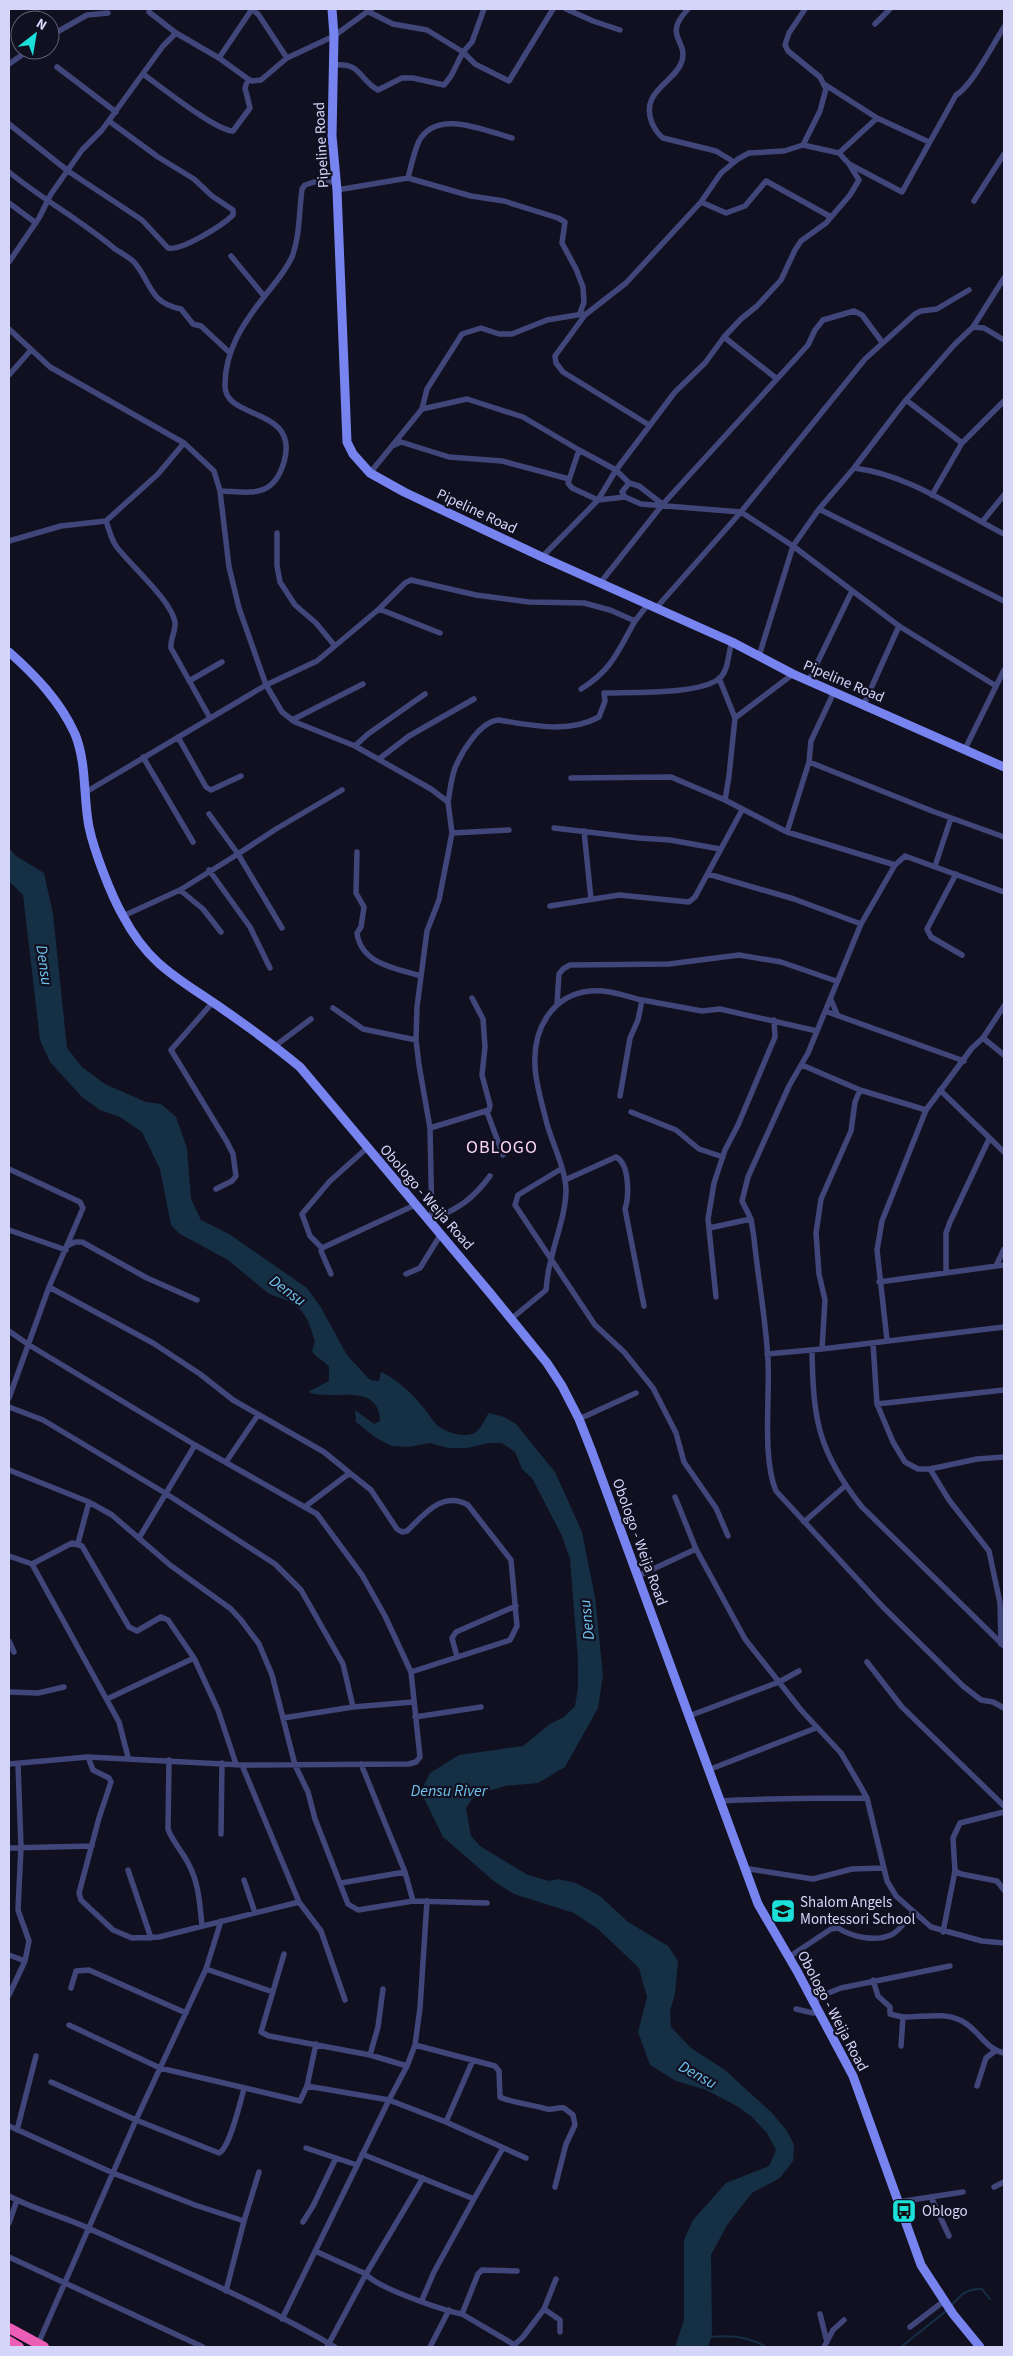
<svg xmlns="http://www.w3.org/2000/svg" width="1013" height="2356" viewBox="0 0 1013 2356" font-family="'Source Sans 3',sans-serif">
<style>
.water{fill:#152f45}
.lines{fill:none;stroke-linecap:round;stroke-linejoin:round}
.stream{stroke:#152f45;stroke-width:2}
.street{stroke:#40467a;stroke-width:5.5}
.secondary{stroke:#7784ef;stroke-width:9}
.highway{stroke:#ec5eb5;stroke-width:10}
.labels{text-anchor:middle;stroke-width:4.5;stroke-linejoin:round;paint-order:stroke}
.street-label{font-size:15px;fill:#d5d5fa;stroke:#111021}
.poi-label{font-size:15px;fill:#d5d5fa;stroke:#111021;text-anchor:start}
.water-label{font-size:16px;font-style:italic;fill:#6fc4ee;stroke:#111021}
.quarter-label{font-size:18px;letter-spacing:1px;fill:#fad6f2;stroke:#111021}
</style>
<rect width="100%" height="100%" fill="#111021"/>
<path class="water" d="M9,848l7,8 28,17 9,41 14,134 15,19 23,17 41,18 15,2 15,13 11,31 4,51 10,21 28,14 78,54 13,18 27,49 23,25 9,1 2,-9c13,5 32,22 41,34 5,5 9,13 14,18 9,9 30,15 40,8 7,-5 8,-13 13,-19l15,4 12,7 39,48 27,60 13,65 8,78 -5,33 -33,59 -27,16 -33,3 -30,9 -9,13 5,28 9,10 48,29 21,6 9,-2 18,4 24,13 28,26 40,24 10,15 -3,33 -5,17 1,16 20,21 34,22 47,43 15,18 7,14 -1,16 -13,17 -28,15 -25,32 -16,30 1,79 -4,13h-33l9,-27v-80l9,-20 33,-37 43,-17 7,-16 -9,-17 -16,-17 -16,-11 -29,-15 -30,-9 -26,-16 -12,-33 9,-35 -8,-29 -41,-39 -24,-16 -60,-19 -19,-12 -52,-45 -20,-41 1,-11 6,-12 29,-18 64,-9 27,-22 14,-7 11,-11 3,-18v-28l-8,-101 -8,-23 -30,-58 -10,-9 -7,-17 -13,-9h-13l-22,5h-19l-18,-5 -22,4 -16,-1 -16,-8 -20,-16 -1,-12 19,14 6,-3c-1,-41 -51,-19 -72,-29l21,-11v-14c-5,-7 -13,-9 -17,-16l3,-10 -7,-20 -7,-11 -12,-9 -20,-7 -41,-34 -48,-26 -9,-9 -11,-56 -18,-37 -22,-15 -20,-7 -18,-13 -32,-35 -10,-22 -17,-145 -14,-14z"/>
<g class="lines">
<path class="stream" d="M952,2305c9,-10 15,-17 30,-16l8,10
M711,2337c18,-2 39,0 55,10
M901,2347l45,-36"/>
<path class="street" d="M251,9l7,5 29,44
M566,9l27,12 27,9
M688,9c-26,28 0,30 -6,52 -6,21 -43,30 -30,62 3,7 5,10 11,15l53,13 18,11
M367,11l26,13 34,6 36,22 12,12 34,17 44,-72
M149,12l27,21
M875,24l15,-15
M50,36l37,-21 21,-2
M219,58l33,-49
M9,64l20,-14
M333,65c29,-3 25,14 45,25l24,-12h11l31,7 7,-9 12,-24 9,-10 12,-33
M57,67l59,45
M143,74c17,12 73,57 90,57l17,-23 -5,-20 3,-9
M824,84l53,34 52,24
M9,124l59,47 74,49 26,28c14,3 55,-23 65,-33v-5l-21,-14 -18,-17 -36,-22 -49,-36
M803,145l17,-34 6,-22 -6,-12 -32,-26 -3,-6 4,-12 16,-24
M839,153l10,11 10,16 -9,15 -24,28 -25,18 -6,9 -14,30 -24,26 -16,13 -17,18 -19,26 -30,29 -59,78 13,13 -7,9 3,5 16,7 100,8 52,34 106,80
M849,164l53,28 54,-97c15,-8 38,-52 48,-68
M9,172c34,28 72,48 106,77 6,4 14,8 19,13 18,21 14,40 47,47l12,15 8,2 29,27
M408,178c3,-12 6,-26 11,-37 18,-33 66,-10 93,-3
M337,190l71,-12 63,18 33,5 54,17 7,4 -3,21 14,26 7,18 1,15 -4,11
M974,201l30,-47
M701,202l25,11 19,-7 21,-25 65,36
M9,203l27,20
M231,256l33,40
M9,262l30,-44 12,-24 31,-44 20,-20 61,-84 13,-13 43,25 29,21 4,2 9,-1 26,-22 47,-22 37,-27
M973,327l11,1 20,12
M9,329l41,38 134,76 30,28 6,20 9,76 10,41 27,77 16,27 13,10 60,24 76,43 17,13 4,31 -13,67 -12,31 -10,76 -1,33 3,25 11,63 2,95
M724,337l53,42
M9,375l22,-25
M906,400l56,43
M422,409l5,-20 35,-55 19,-6 18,6h13l35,-14 36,-6
M649,425l-86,-53 -7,-9 -1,-7 30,-41 41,-32 75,-81 20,-29 17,-14 11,-6 35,-2 19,-6 36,8 38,-35
M392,446l9,-4 48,15 53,4 67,18
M854,468c56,7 101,41 150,66
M370,473l52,-64 45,-10 56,18 56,33 -11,33 4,5 26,12 27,-3
M629,483l10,3 22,17
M220,491c31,1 53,8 64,-29 16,-56 -60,-41 -59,-77 0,-34 18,-62 39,-88 10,-13 21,-25 28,-40 8,-21 7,-46 10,-68l3,-4 9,-3h22
M932,495l30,-52 42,-42
M819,509l185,92
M106,521c3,8 5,18 10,25 14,19 55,54 59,76 1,9 -5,17 -4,26l39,70
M982,522l22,-27
M277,533v33l3,16 15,23 21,18 19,23
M9,541l52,-15 45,-5 52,-47 26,-31
M542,557l56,-57 18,-30 -37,-20
M601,582l62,-78 145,-159 7,-15 8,-10 31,-9 8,4 20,27
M657,607l84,-95 124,-153 50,-45 6,-3 16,-2 32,-19
M379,609l61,24
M759,656l34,-110 26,-37 35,-41 52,-68 48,-55 19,-18 31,-49
M793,674l-58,44 -6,58 -4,24 62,32 108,33
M719,678l16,40
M809,680l43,-89
M189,681l33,-19
M581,689c31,-19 37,-38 54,-68
M864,704l35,-78 97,60
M292,720l71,-36
M178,737l28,50 5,3 30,-14
M355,746l13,-12 57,-40
M965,749l39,-79
M143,757l50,85
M379,759l30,-23 65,-37
M809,762l123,49 72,26
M571,778l100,-1 54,23
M86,792l180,-107 51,-24 62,-52 26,-26 6,-3 65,15 53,7 55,1 26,7 25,11 14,-18
M448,802c2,-11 3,-23 7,-34 7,-17 25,-46 43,-48 33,5 70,14 101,-3l6,-16 -1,-8c27,-1 96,2 116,-15 9,-9 8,-25 12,-36
M554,828l85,10 31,2 50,9
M584,831l7,68
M787,832l22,-70 2,-21 23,-49
M452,833l57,-3
M357,852l-1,41 8,14 -3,20 -4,6c4,31 38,35 64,43
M935,866l16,-48
M209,870l41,57 20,41
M708,874l86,25 67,25
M956,874l-29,55 4,8 31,18
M180,890l23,19 18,23
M1004,892l-99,-36 -10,9 -34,59 -53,129 -19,33 -41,91 -6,24 9,18 3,19c4,41 12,82 14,123 2,36 -6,97 8,130l107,116 80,79 18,14 12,2 11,6
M550,906l69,-11 70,7 6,-5 47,-87
M123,916l57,-26 58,-36 -29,-40
M282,928l-44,-74 38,-25 66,-39
M642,1000l60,11 18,-2 97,22
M831,1000l6,14
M213,1002l-42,48 56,92 6,12 3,22 -4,5 -16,8
M557,1003l2,-29 4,-5 7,-4 99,-1 70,-9 42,7 55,19
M333,1008l30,21 53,11
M825,1011l139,50
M983,1038l21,17
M275,1046l36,-27
M802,1065l58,25 66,20
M940,1090l64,62
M487,1112l16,43
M631,1112l45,18 23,19 24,8
M430,1128l59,-18 1,-5 -8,-30 3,-28 -2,-28 -11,-21
M9,1169l71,33 3,6 -34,79 -40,111
M561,1169l-43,26 -3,10 80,120 29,27 29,36 23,45 8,29 32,46 12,28
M565,1180l51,-23c14,7 13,40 9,52l19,97
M432,1220c27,-12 40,-20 58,-44
M709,1228l42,-9
M9,1230l57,20
M67,1246l8,-4h7l65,36 50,22
M322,1248l-12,-12 -8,-22 28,-33 37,-33
M996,1266l8,-17
M946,1272v-39l4,-11 39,-83
M331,1274l-10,-23 1,-3 93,-43
M406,1274l14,-6 21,-34
M879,1282l125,-17
M49,1287l104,56 47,31 33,26 91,52 27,22
M716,1297l-8,-78 6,-36 11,-33 13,-25 37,-88 -1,-17
M511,1319l35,-29c1,-10 2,-21 5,-30 5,-23 15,-47 15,-71 -1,-21 -13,-44 -19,-65 -4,-17 -12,-42 -12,-59 -2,-36 17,-70 55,-74 17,-2 35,5 52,9l-4,20 -8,18 -10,58
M9,1331l20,14 166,100 122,69 45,61 23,41 26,56 9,85 -4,5 -7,2 -167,1 -154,-8 -79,7
M887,1340l-10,-90 5,-29 44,-111 46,-62 11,-10 21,-32
M873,1343l4,61 16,38 12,20 13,7h12l47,-10 27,-2
M822,1349l3,-49 -6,-26 -3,-41 5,-34 30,-68 4,-29 5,-12
M812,1350c1,69 6,102 50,157l142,139
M767,1354l55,-5 182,-22
M877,1404l127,-14
M9,1407l34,13 122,73 110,71 26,26 42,74 10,43
M579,1419l57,-26
M226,1462l32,-47
M930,1469l19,31 40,51 11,52 1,41
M9,1470l80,32 23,13 58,50 61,44 10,11 18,24 13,31 23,90 13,27 7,27 33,85 10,6 55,-9 74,2
M306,1506l41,-31 4,-1 20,16 26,39 5,3 5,-1c17,-16 35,-41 61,-26l43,55 6,66 -7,14 -99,32
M804,1522l41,-36
M139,1538l56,-93
M78,1543l11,-41
M696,1549l49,90 56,71 40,43 17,29 9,16 20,83 9,15 35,31 51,14 22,2
M9,1556l23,8 87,158 9,35
M32,1564l40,-21 10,3 47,81 8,4 24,-14 7,3 26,38 24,52 18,54
M638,1576l58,-27 -21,-52
M9,1641l5,11
M457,1657l-5,-19 4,-6 60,-26
M867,1662l35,45 102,99
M9,1692l29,1 26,-6
M107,1699l87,-41
M689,1716l90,-34 20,-11
M415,1717l66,-10
M283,1718l70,-11 60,-5
M88,1757l5,13 16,8 2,4 -12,36 -20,75 2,7 32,30 19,8 27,-1 140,-35
M169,1760l-1,69c5,14 16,24 22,38 9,18 10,39 12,59
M18,1764l3,83 -3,63 11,31 -4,20
M361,1764l44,108 8,29
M242,1765l57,137 22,29 24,69
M708,1770l108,-42
M719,1801c50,-3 98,-3 148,-3
M1004,1812l-44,11 -7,15 2,33 6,3 36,7 7,9
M221,1834l1,-71
M9,1848l83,-2
M743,1868l70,11 39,-10 31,-1
M128,1870l23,68
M244,1880l11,33
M341,1883l64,-11
M943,1932l12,-61
M284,1954l-23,78 8,4 101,19 37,11
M9,1955l16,6 -16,34
M789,1957l42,-28 7,-1c14,9 37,14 53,7 8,-3 16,-16 22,-22
M206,1969l67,23
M873,1980l5,16 12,11v7c5,1 10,3 15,3 20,0 39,-5 57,4 17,9 23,28 42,32
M71,1988l5,-17 13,-1 97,43
M814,2002l12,-8 15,-6 109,-22
M796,2009l17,4 6,-1
M69,2025l91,43 140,33 7,-15 82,14 57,22 80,36
M415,2045l80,21 4,5 1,26c5,4 38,9 47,12 6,1 11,-2 17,-1l9,7 2,10 -9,19 -11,43
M901,2046l2,-29
M370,2055l8,-28 5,-38
M51,2082l85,38 83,33c11,-5 21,-51 25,-64
M307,2086l9,-42
M977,2086l9,-28 9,-7
M446,2122l27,-62
M9,2126l104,47 82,32 49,16 -18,70
M17,2130l19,-74
M306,2148l51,17
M362,2154l112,45 -40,73 -12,28
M994,2187l10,-5
M9,2196c26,14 54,20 81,33 82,37 167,72 245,118
M931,2197l18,39
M474,2199l29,-51
M898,2202l65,-10
M244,2221l15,-49
M303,2222l10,-16 23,-48
M9,2223l8,-23
M315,2251l51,23c11,14 76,36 96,40l16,-40 4,-4 35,1
M9,2257l194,90
M544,2309l16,11v12
M462,2314l51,30
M820,2314l7,28
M282,2319l107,-219 18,-34 8,-21 5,-37 7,-107
M910,2327l34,-26
M38,2344l98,-224 70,-151 15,-48
M327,2347l39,-73 57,-96
M430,2347l19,-37
M512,2347l11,-10 21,-28 12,-30
M824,2347l9,-17 11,-10"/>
<path class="secondary" d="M332,9l2,27 -2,100 5,54 10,252 6,12 17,19 34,19 138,65 190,85 61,32 211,93
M9,652c26,23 51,49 66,82 12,30 8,62 14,93 5,24 22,68 34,89 27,51 57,63 101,94 26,18 52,37 76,57l190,226 57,70 15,23 17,33 13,33 166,452 39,67 56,105 68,189 32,49 27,33"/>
<path class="highway" d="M9,2328l35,19
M9,2341l10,6"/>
</g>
<defs>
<symbol id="school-square" viewBox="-11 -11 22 22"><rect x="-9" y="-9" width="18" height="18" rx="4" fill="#1be0d9" stroke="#111021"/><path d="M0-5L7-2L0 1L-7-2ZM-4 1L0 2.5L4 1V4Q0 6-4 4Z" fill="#111"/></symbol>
<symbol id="bus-square" viewBox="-11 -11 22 22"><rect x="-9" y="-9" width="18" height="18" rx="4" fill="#1be0d9" stroke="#111021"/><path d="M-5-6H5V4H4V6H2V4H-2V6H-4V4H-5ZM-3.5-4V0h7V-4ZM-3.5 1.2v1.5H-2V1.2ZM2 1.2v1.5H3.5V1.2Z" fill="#111"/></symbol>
</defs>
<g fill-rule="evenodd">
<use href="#school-square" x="769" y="1897" width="28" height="28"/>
<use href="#bus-square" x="890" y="2197" width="28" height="28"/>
</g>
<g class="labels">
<g class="street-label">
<text transform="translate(321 145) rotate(-93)" y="5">Pipeline Road</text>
<text transform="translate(477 511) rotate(25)" y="5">Pipeline Road</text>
<text transform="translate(844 681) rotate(23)" y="5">Pipeline Road</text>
<text transform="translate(427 1197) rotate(49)" y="5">Obologo - Weija Road</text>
<text transform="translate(640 1542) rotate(70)" y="5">Obologo - Weija Road</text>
<text transform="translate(833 2011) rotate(62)" y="5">Obologo - Weija Road</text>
</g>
<g class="poi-label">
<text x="800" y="1907">Shalom Angels<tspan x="800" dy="17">Montessori School</tspan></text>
<text x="922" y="2216">Oblogo</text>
</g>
<g class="water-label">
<text transform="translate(45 965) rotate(82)" y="6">Densu</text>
<text transform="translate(288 1290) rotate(36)" y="6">Densu</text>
<text transform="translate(586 1620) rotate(-96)" y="6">Densu</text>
<text x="449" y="1796">Densu River</text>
<text transform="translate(698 2074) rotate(29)" y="6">Densu</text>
</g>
<g class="quarter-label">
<text x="502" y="1153">OBLOGO</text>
</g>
</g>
<rect width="1013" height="2356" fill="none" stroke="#d5d5fa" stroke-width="20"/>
<g transform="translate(35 35) rotate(31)"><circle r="24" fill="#111021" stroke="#5f5f78"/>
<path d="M0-4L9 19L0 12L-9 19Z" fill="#1be0d9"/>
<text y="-8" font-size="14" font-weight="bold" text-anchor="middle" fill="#d5d5fa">N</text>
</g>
</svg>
